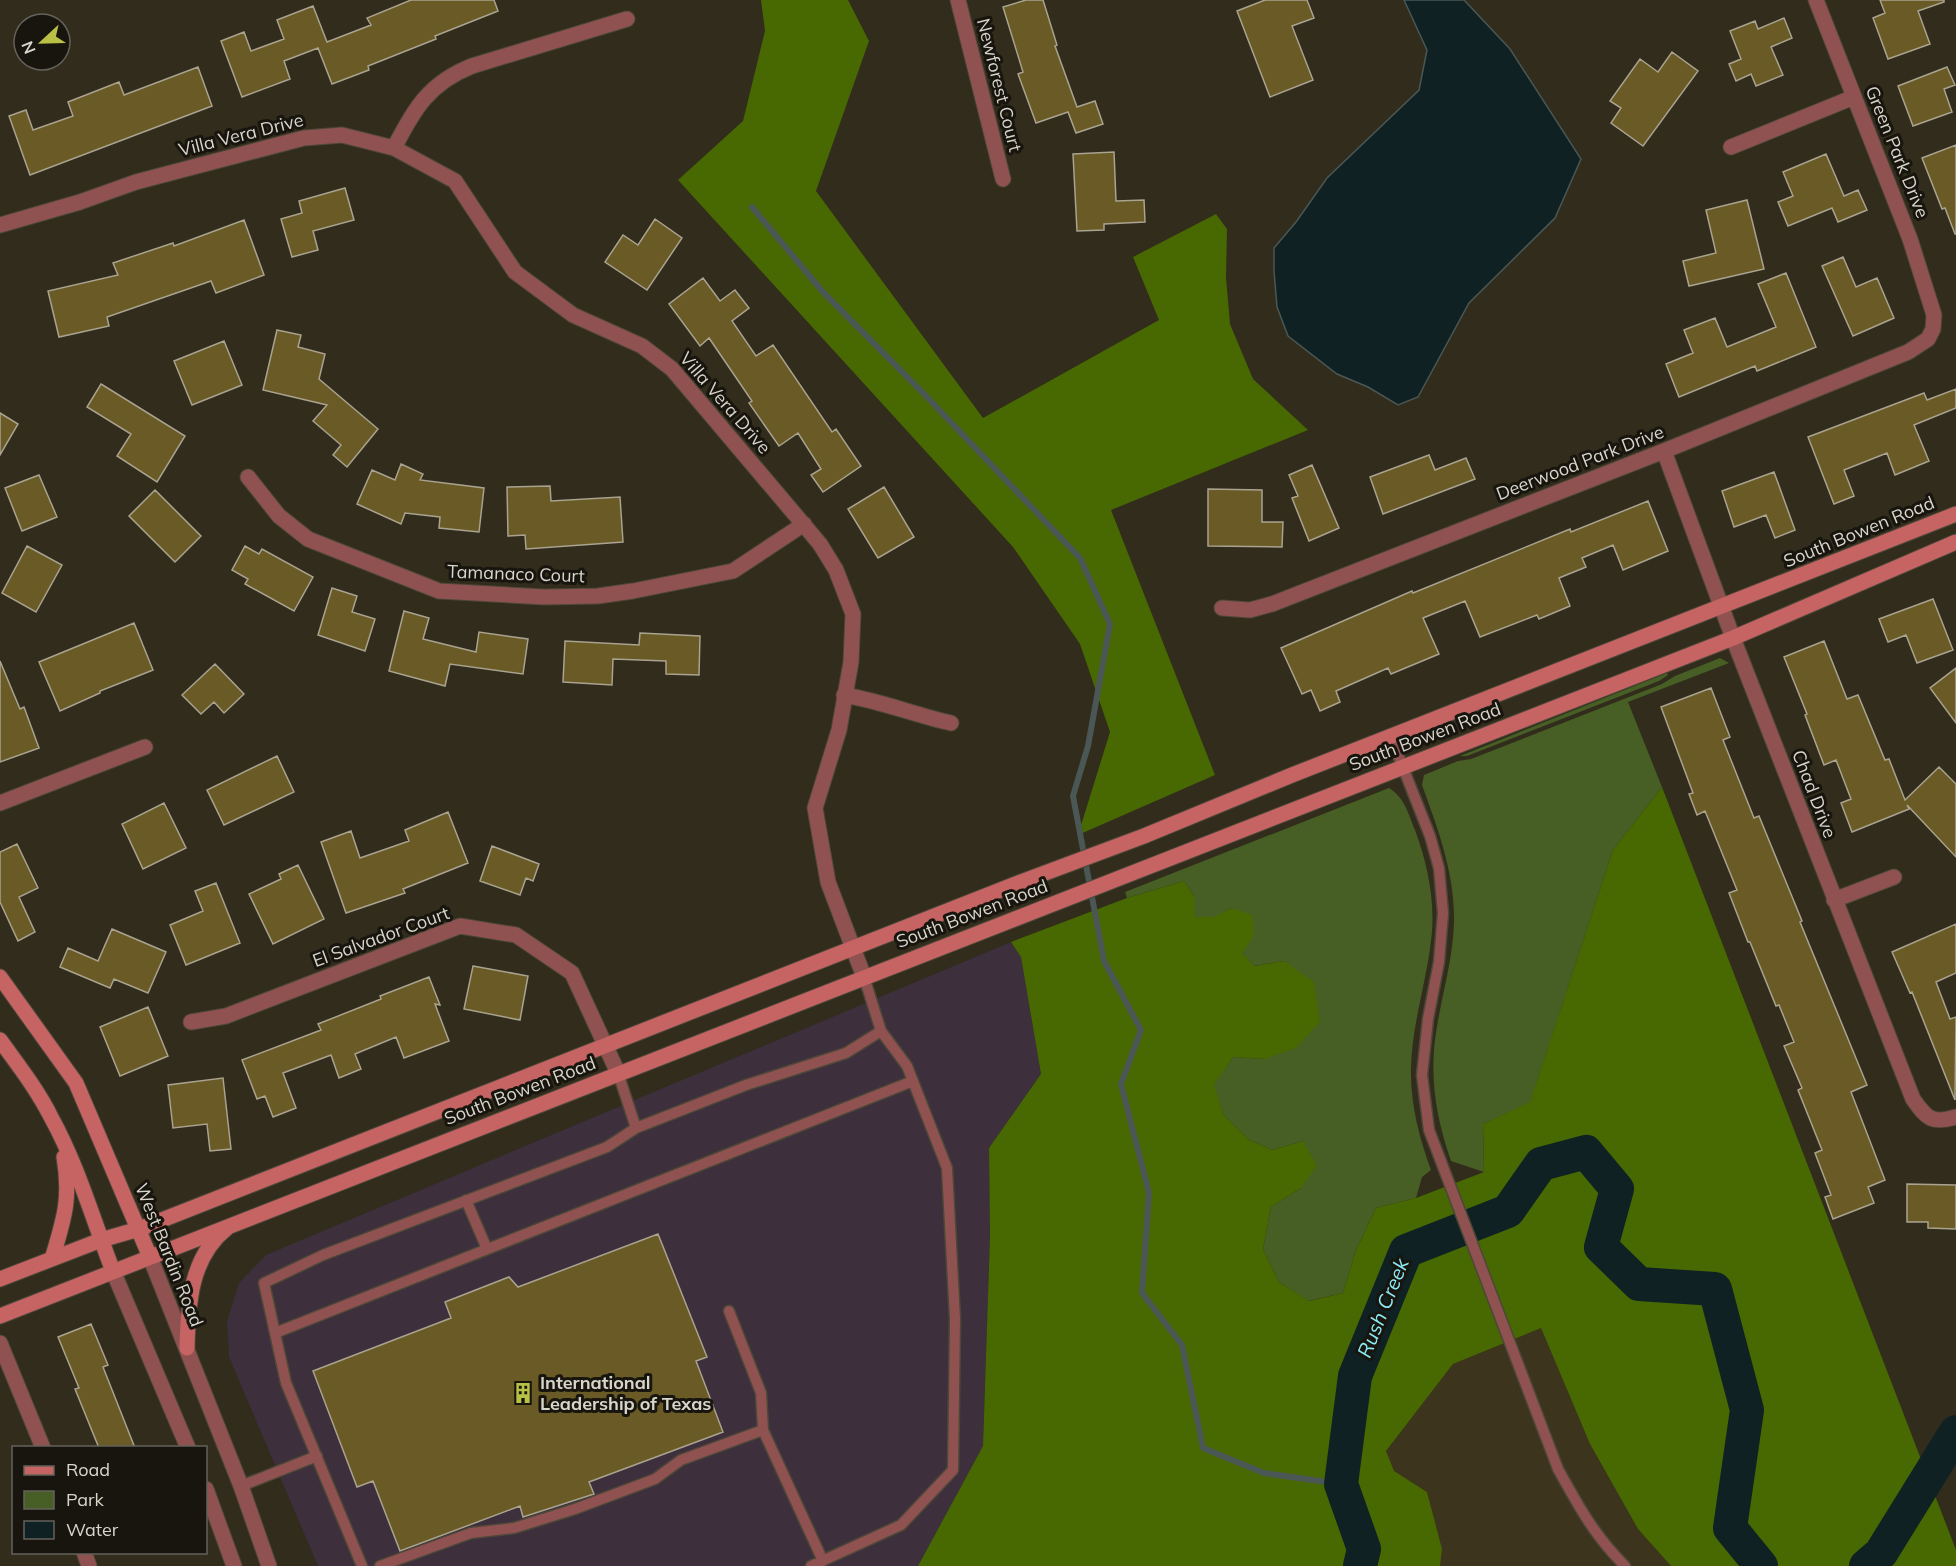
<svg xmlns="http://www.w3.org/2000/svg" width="1956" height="1566" viewBox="0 0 1956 1566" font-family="Mulish,sans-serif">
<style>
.built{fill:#3c341d}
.education{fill:#3d2f3c}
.green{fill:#475e24}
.forest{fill:#486802}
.water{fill:#0f2123;stroke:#4b5755;stroke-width:1.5}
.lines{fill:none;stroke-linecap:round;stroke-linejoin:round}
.stream{stroke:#4b5755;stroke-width:6}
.river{stroke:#0f2123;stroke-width:34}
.building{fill:#695a26;stroke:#a9a390;stroke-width:1.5}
.service-casing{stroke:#4c4738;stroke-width:13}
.minor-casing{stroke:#4c4738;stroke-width:17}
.secondary-casing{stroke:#4c4738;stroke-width:17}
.service{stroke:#8f5250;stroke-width:10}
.minor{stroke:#8f5250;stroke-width:15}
.secondary{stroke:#c56463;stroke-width:15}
.labels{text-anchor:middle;stroke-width:6;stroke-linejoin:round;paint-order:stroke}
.street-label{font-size:18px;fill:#d8d5cb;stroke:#17150e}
.poi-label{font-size:18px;font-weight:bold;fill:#d8d5cb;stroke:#17150e;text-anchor:start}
.water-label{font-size:20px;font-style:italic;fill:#8cebf7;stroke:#17150e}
</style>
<rect width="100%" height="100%" fill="#312c1c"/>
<path class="built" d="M1541,1328l49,116 48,85 33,37h-231l2,-17 -15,-57 -34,-21 -7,-20 67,-87z"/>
<path class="education" d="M1011,942l10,14 20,118 -52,74 1,88 -7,210 -65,120h-600l-89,-209 -2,-36 12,-38 27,-28z"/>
<path class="green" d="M1720,658l9,5 -101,39 34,85 -49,63 -83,253 -47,21 1,48 -33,-11c-14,-40 -21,-79 -16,-121 5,-40 18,-78 19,-118 1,-48 -16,-93 -32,-137l2,-10 34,-14 13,-2 191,-75 13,-8z
M1667,673l1,2 -9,6 -192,75h-7z
M1389,788c16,10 19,25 26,42 13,35 21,74 16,111 -5,43 -19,84 -20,126 -1,36 8,70 20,103l-9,7 -6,21 -40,10 -20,42 -13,43 -35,8 -29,-19 -16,-33 8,-42 30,-19 2,-47 -31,9 -24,-11 -24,-24 -11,-30 20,-28 32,2 19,-98 -31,5 -11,-13 -10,-45 -19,10 -19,-1v-21l-10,-15 -57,17 -2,-6z"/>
<path class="forest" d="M761,0h87l21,41 -53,150 167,227 176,-98 -26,-63 83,-43 11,15 -1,48 4,47 23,55 55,51 -197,80 104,265 -137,60 32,-103 -30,-88 -67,-97 -335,-367 65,-59 22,-90z
M1662,787l294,763v16h-285l-33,-37 -48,-85 -49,-116 -88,36 -67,87 8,20 33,21 15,57 -2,17h-522l65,-120 7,-210 -1,-88 52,-74 -20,-117 -10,-15 116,-44 57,-17 10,15v21h19l19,-9 20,7 2,21 -12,17 12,13 30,-5 30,21 6,40 -24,26 -31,11 -32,-2 -19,28 10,30 24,24 24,11 31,-9 14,25 -16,22 -30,19 -8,42 16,33 30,19 34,-8 13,-43 20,-42 40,-10 68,-26 -1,-48 47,-22 83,-252z"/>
<path class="water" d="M1404,0h60l46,49 71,110 -26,59 -86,85 -51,94 -20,8 -30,-18 -31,-13 -49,-38 -11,-29 -3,-36v-23l22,-26 31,-44 92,-88 8,-40z"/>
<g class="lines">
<path class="stream" d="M752,207l71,85 101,102 156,164 30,66 -22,122 -15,50 31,165 37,69 -20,54 28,109 -7,100 40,52 21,103 61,25 77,11"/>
<path class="river" d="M1360,1566l4,-17 -23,-65 14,-108 51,-125 102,-40 33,-47 45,-12 31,37 -16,58 38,37 76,5 32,121 -17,118 31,38
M1866,1566l15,-13 75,-121"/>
</g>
<path class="building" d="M411,0h83l4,11 -63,25 1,3 -68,27 1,4 -37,14 -14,-36 -34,13 6,18 -48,18 -21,-56 23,-9 7,19 33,-12 -7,-19 36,-14 14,36 44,-17 -4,-7z
M1026,0h17l14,45 -2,1 22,61 18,-6 8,23 -27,9 -8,-21 -32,11 -18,-49 5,-2 -20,-65z
M1265,0h42l7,18 -22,8 21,54 -43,17 -33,-86z
M1880,0h64v2l-26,9 12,33 -42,15 -15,-41 12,-5z
M1784,18l8,20 -21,9 12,28 -27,11 -5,-12 -15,7 -7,-17 12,-5 -11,-28 25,-10 3,8z
M1672,52l26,19 -55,75 -32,-23 10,-15 -11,-7 30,-42 18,13z
M198,67l14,39 -182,69 -21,-59 17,-6 7,20 40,-14 -5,-14 51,-20 5,13z
M1947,67l8,18 -11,4 8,23 -39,14 -15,-40z
M1956,145v89h-1l-10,-26 -3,1 -20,-51z
M1114,152l2,49 28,-1 1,22 -41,2v6l-27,1 -4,-77z
M1826,154l18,42 14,-6 9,20 -29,12 -6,-14 -44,18 -10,-24 15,-6 -10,-24z
M345,188l9,32 -41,11 5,19 -26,7 -11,-38 21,-6 -3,-12z
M1747,200l17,69 -75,17 -6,-25 33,-8 -10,-43z
M655,219l27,19 -35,52 -42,-28 18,-27 15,10z
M244,220l20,55 -48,18 -5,-12 -104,36 2,9 -50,11 -11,-46 70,-16 -5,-12 60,-20 1,3z
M1843,257l13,30 21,-9 17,40 -41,18 -31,-70z
M1786,273l30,74 -59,24 -2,-5 -76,31 -13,-33 27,-11 -9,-23 31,-12 12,29 49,-20 -18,-43z
M703,278l17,23 15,-11 14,18 -17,13 24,35 17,-11 59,87 4,-3 25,37 -38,26 -12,-17 10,-6 -23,-36 -19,13 -30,-43 3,-2 -43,-63 -9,8 -31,-42z
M277,330l24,5 -3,12 27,7 -6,25 59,50 -31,38 -14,-12 8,-10 -28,-24 14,-16 -64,-15z
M224,341l18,44 -50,20 -18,-44z
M101,384l84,52 -28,46 -40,-26 14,-22 -44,-27z
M1956,389v19l-42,17 15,36 -34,14 -8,-22 -43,17 10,26 -20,8 -26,-67 116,-44 3,7z
M0,413l18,11 -18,31z
M1429,455l6,15 31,-12 9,21 -92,35 -13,-37z
M401,464l22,10 -3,6 64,8 -5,44 -40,-4 1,-11 -35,-4 -4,11 -44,-20 15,-34 23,10z
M1312,465l27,63 -30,13 -17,-43 6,-2 -9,-21z
M1774,472l21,58 -20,8 -9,-23 -32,12 -12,-36z
M39,475l18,42 -35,14 -17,-43z
M550,486l1,15 69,-4 3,45 -97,7 -1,-14 -17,1 -1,-49z
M884,487l30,50 -36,21 -30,-49z
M1208,489l54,1v32h21l-1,25 -74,-1z
M155,490l46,46 -26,26 -46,-46z
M1648,501l20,50 -45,19 -10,-25 -31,13 4,9 -27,11 11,28 -31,13 -2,-4 -57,22 -15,-36 -42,17 16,36 -48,20 -3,-6 -52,23 4,11 -20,9 -9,-21 -9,4 -21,-46 131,-57 1,2 157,-64 1,3z
M27,546l35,19 -26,47 -34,-19z
M245,546l14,8 3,-5 51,28 -19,34 -49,-27 3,-5 -16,-9z
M332,588l25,8 -5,16 23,7 -10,32 -47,-16z
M1933,599l20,51 -36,13 -11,-28 -18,7 -9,-23z
M404,611l25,7 -6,21 53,13 3,-20 49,7 -5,35 -73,-10 -5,22 -56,-15z
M134,623l19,47 -53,21v2l-40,18 -21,-49z
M640,633l60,3 -1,39 -33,-1v-13l-53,-2 -1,26 -49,-3 2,-41 74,4z
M1824,641l23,58 11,-4 27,65 4,-1 16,41 34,-33 17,17v73l-49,-52 2,4 -57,23 -11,-29 10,-4 -15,-39 -12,5 -19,-50 2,-1 -23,-57z
M0,661l20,48 4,-2 15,41 -39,14z
M215,664l29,30 -20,19 -10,-11 -13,12 -19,-19z
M1956,668v55l-26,-35z
M1711,688l19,49 -7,3 31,78 5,-2 43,105 -2,1 67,163 -16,7 34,88 -17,7 6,16 -41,16 -8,-22 6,-2 -16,-42 7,-3 -24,-60 4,-2 -18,-42 10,-4 -15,-37 -3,1 -26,-64h-2l-19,-49 8,-3 -32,-79 -8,4 -8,-21 4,-1 -32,-86z
M277,756l17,36 -70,33 -17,-35z
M164,803l22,45 -43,21 -21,-45z
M448,812l20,51 -65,26 2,4 -59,20 -25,-71 30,-11 9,27 49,-17 -4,-11z
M17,844l21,44 -19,9 16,35 -17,9 -18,-39v-50z
M492,846l47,18 -6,17 -7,-3 -6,17 -40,-14z
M298,865l26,54 -51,25 -24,-50 32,-15 -2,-5z
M216,883l24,60 -54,22 -16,-40 33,-14 -8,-20z
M1956,924v49l-20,9 14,37 6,-2 -1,83 -43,-108 -2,1 -18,-41z
M112,929l54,23 -18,41 -34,-14 -4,9 -50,-21 8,-19 30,13z
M473,966l55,10 -8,44 -56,-11z
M429,977l11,28 -5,-1 14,37 -45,17 -8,-21 -41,17 6,15 -22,9 -8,-23 -48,18 13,35 -23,9 -8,-21 -8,3 -15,-39 79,-30 -3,-6 63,-25 -1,-3z
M148,1007l20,49 -48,20 -20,-49z
M223,1078l8,71 -21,2 -3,-27 -34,4 -5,-43z
M1907,1184l49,1v44l-28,-1v-6h-21z
M658,1234l49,123 -11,4 27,71 -134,50 5,12 -71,23 -3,-11 -120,45 -27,-70 -16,6 -44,-116 138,-53 -6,-16 64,-25 9,10z
M91,1324l17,41 -5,2 32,81h-36l-24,-59 4,-1 -21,-51z"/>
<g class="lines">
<defs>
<path id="service" d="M1391,737l39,99 9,32 4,45 -4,49 -11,57 -6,56 7,55 129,339c21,38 36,66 67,97
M618,1073l18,55
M466,1200l21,49
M275,1333l638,-252
M763,1430l60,131
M241,1486l76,-30
M362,1566l-76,-183 -22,-100 59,-28 284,-108 29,-19 110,-43 100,-32 35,-22 -17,-54
M380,1566l91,-33 43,-5 61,-19 80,-30 26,-19 82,-30 -2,-37 -32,-82
M811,1566l90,-41 52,-55 2,-151 -8,-151 -40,-102 -26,-35"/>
<path id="minor" d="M958,0l45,179
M1731,147l123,-50
M394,148c20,-39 35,-65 78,-82l155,-47
M0,225l80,-23 56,-20 168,-44 38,-3 52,13 61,33 60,91 58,43 69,31 30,23 148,175 16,26 17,44 -2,48 -12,68 -24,78 13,74 36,95
M1664,451l69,187 180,461c14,20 19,25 43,18
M248,477l31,39 29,23 131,52 105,6 54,-1 35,-5 100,-20 71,-47
M1222,608l28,2 22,-6 392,-153 244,-99 20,-13 5,-10 1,-14 -24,-76 -94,-239
M844,695c37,6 71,20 107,28
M0,803l145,-56
M1834,900l60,-23
M191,1022l35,-6 234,-90 56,9 56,38 46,100
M150,1257l91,229 28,80
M113,1271l75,177
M0,1343l43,105
M206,1489l28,77
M84,1552l5,14"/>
<path id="secondary" d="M0,977l76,106 74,174
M0,1040c18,25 37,49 51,77 27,49 42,103 62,154
M52,1259c12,-40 19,-60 12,-102
M0,1279l101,-39 38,-11 882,-347 123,-46 148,-61 664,-261
M0,1316l1733,-678 223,-96
M187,1348c1,-43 3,-91 40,-120"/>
</defs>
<use href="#service" class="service-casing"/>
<use href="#minor" class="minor-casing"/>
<use href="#secondary" class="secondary-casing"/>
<use href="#service" class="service"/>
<use href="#minor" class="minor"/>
<use href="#secondary" class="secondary"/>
</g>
<defs>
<symbol id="building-bare" viewBox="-9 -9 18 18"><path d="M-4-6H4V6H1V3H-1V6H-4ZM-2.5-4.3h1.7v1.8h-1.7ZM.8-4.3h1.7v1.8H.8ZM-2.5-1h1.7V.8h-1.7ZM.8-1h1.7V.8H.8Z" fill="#b9c046" stroke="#17150e" stroke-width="2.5" paint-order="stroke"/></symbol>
</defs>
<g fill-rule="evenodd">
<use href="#building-bare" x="508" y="1378" width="30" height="30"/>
</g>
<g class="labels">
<g class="street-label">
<text transform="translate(999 85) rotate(76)" y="6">Newforest Court</text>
<text transform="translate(241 135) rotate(-14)" y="6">Villa Vera Drive</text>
<text transform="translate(1897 152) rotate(68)" y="6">Green Park Drive</text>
<text transform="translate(725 403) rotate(49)" y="6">Villa Vera Drive</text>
<text transform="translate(1580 463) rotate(-21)" y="6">Deerwood Park Drive</text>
<text transform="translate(1859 532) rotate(-22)" y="6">South Bowen Road</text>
<text transform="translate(516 574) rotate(2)" y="6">Tamanaco Court</text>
<text transform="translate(1425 737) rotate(-21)" y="6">South Bowen Road</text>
<text transform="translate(1814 794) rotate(69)" y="6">Chad Drive</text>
<text transform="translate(972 914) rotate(-21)" y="6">South Bowen Road</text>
<text transform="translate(381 937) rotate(-20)" y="6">El Salvador Court</text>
<text transform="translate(520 1091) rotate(-21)" y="6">South Bowen Road</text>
<text transform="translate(169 1255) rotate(68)" y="6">West Bardin Road</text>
</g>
<g class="poi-label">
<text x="540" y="1389">International<tspan x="540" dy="21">Leadership of Texas</tspan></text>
</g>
<g class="water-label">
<text transform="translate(1383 1308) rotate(-68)" y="7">Rush Creek</text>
</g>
</g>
<rect x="12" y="1446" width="195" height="108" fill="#17150e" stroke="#64625a" stroke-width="1.5"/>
<rect x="24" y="1466" width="30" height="9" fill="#c56463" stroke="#64625a" stroke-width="1.5"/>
<text x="66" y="1476" font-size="18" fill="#d8d5cb">Road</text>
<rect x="24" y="1491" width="30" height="18" fill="#475e24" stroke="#64625a" stroke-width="1.5"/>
<text x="66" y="1506" font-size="18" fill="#d8d5cb">Park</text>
<rect x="24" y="1521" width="30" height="18" fill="#0f2123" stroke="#64625a" stroke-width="1.5"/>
<text x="66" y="1536" font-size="18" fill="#d8d5cb">Water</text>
<g transform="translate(42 42) rotate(248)"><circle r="28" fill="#17150e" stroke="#64625a" stroke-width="1.5"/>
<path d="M0-4.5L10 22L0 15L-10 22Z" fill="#b9c046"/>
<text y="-9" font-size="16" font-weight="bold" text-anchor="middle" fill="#d8d5cb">N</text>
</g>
</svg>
